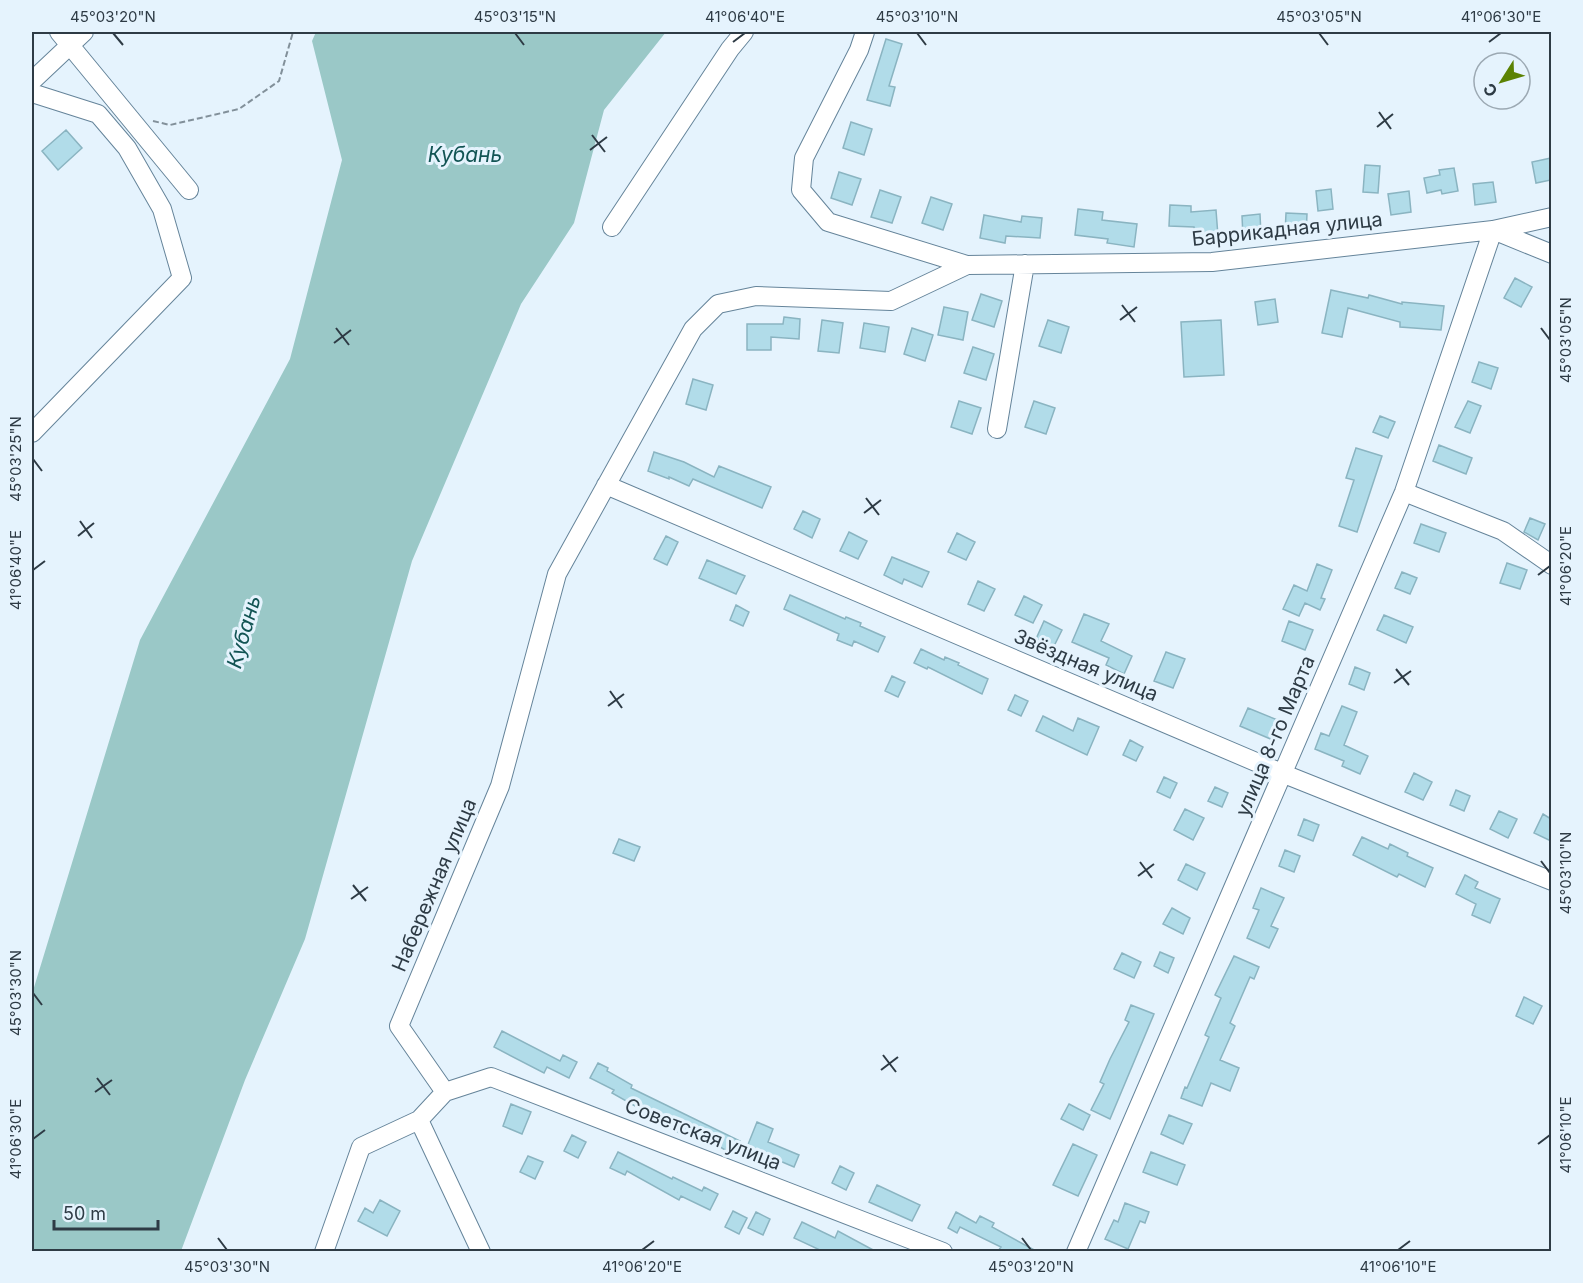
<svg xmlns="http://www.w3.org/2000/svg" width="1583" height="1283" viewBox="0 0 1583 1283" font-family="Inter,sans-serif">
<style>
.water{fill:#9ac8c7}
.building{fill:#b1dce9;stroke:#8ab4c1;stroke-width:1.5}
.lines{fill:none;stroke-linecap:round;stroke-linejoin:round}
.minor-casing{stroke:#65849a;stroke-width:20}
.path{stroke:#82909a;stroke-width:2;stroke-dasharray:6 3;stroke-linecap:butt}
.minor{stroke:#fff;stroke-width:18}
.ticks{fill:none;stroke:#2e3b45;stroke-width:2}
.labels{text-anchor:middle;stroke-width:6;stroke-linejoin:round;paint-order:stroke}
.street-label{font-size:20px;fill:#2e3b45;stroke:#e5f3fd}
.water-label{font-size:21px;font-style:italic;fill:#125454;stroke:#e5f3fd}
.neatline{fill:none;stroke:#2e3b45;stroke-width:2}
.ticks-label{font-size:15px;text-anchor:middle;fill:#2e3b45}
</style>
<rect width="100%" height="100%" fill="#e5f3fd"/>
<path class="water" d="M316,32h350l-62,78 -30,113 -53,81 -109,257 -107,378 -60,141 -64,171h-149v-257l108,-354 150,-281 52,-199 -30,-119z"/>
<path class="building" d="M886,39l16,5 -13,42 6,1 -5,19 -23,-6z
M851,122l21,7 -8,26 -21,-7z
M66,130l16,18 -24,22 -16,-19z
M1551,158v22l-15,3 -4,-21z
M1365,165l15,1 -2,27 -15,-1z
M1454,168l4,23 -16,3 -1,-4 -14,3 -3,-15 16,-3 -1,-5z
M839,172l22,7 -9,26 -21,-7z
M1493,182l3,20 -21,3 -2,-21z
M1331,189l2,20 -15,2 -2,-20z
M880,190l21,7 -9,26 -21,-6z
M1409,191l2,21 -20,3 -3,-21z
M931,197l21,7 -9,26 -21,-7z
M1170,205l21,1v6l25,-2 2,26 -23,1 -1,-10 -25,-1z
M1078,209l25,3 -1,8 35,4 -3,23 -27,-4 1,-4 -33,-4z
M1286,213l21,1 -1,21 -21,-1z
M1260,214l1,21 -18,2 -1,-21z
M984,215l37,7 1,-6 20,2 -2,20 -34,-2 -1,7 -25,-5z
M1515,278l17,9 -11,20 -17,-9z
M1331,290l37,8 1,-3 33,9v-2l42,4 -3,24 -41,-3v-5l-52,-14 -6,29 -20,-4z
M981,294l21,7 -8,26 -22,-7z
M1275,299l3,23 -20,3 -3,-23z
M944,307l24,5 -5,28 -25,-5z
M784,317l16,2 -1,20 -28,-2v13h-24v-26h36z
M822,320l21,3 -4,30 -21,-2z
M1048,320l21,7 -8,26 -22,-7z
M1221,320l3,55 -40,2 -3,-55z
M864,323l25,4 -4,25 -25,-4z
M912,328l21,7 -8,26 -21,-7z
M973,347l21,7 -8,26 -22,-7z
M1479,362l19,6 -7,21 -19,-7z
M693,379l20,6 -7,25 -20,-6z
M959,401l22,7 -9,26 -21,-7z
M1034,401l21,7 -9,26 -21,-7z
M1468,401l13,5 -11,27 -15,-6z
M1380,416l15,6 -7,16 -15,-6z
M1439,445l33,13 -6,16 -33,-13z
M1356,448l26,8 -25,76 -18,-6 15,-46 -8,-2z
M654,452l30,10 30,15 5,-11 52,21 -9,21 -69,-29 -4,7 -20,-9v2l-21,-8z
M803,511l17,8 -8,19 -18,-9z
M1530,518l15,6 -7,16 -14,-8z
M1421,524l25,9 -7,19 -25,-9z
M849,532l18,9 -9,18 -18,-8z
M957,533l18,9 -9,18 -18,-8z
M666,536l12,6 -11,23 -13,-6z
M892,557l37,15 -7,15 -18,-8 -2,5 -18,-9z
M707,560l38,16 -9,18 -37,-16z
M1507,563l20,7 -7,19 -20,-6z
M1317,564l15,6 -11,28 4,1 -5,11 -15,-7 -6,13 -16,-7 11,-24 13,6z
M1402,572l15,6 -7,16 -15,-6z
M978,581l17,8 -11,22 -16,-7z
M790,595l55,24 1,-2 15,6 -1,3 25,11 -7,15 -24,-11 -2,5 -15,-6 2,-6 -55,-25z
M1024,596l18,9 -9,18 -18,-8z
M736,605l13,7 -6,14 -13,-6z
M1084,614l25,10 -8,17 31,15 -8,18 -18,-9 3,-7 -37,-16z
M1384,615l29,12 -7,16 -29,-13z
M1044,621l18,9 -9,18 -17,-9z
M1289,621l24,9 -8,20 -23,-9z
M921,649l23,11 1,-3 14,6 -1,2 30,14 -6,15 -54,-27 -1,2 -13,-6z
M1166,652l19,7 -12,29 -19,-7z
M1355,667l15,6 -6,17 -15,-6z
M892,676l13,6 -7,15 -13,-6z
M1015,695l13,6 -7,15 -13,-6z
M1342,706l15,6 -13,33 24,11 -8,18 -18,-8 2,-5 -29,-12 6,-16 8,3z
M1248,708l32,13 -7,19 -33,-14z
M1043,716l30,15 5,-13 21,9 -12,28 -51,-24z
M1130,740l13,7 -7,14 -13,-6z
M1414,773l18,9 -9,18 -18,-8z
M1164,777l13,6 -7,15 -13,-6z
M1215,787l13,6 -6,14 -14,-6z
M1456,790l14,6 -6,15 -14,-6z
M1185,809l19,9 -11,22 -19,-10z
M1499,811l18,8 -9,19 -18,-9z
M1543,814l8,5v22l-17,-8z
M1304,819l15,6 -6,16 -15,-6z
M1362,837l26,12 2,-5 18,9 -1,3 26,12 -8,19 -26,-13 -2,3 -44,-22z
M619,839l21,8 -6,14 -21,-8z
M1285,850l15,6 -6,16 -15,-6z
M1186,864l19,9 -8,17 -19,-10z
M1465,875l13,7 -3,6 25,11 -10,24 -18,-8 4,-11 -20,-10z
M1261,888l23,10 -13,28 7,3 -9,19 -22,-10 12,-28 -6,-2z
M1172,908l18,10 -7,16 -20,-10z
M1160,952l14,6 -6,15 -14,-7z
M1122,953l19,9 -7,16 -20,-9z
M1234,956l25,11 -5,12 -4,-2 -20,46 5,3 -15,34 19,8 -9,23 -19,-8 -9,23 -21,-8 4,-11 2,1 22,-51 -4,-2 16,-37 -6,-3z
M1524,997l18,9 -9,18 -17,-8z
M1131,1005l23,9 -44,105 -19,-9 13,-26 -4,-2 10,-23 19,-37 -4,-2z
M502,1031l58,30 3,-6 14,7 -8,16 -22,-11 -3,6 -50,-26z
M598,1063l10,5 -1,3 25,14 -1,3 109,53 -8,13 -22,-13 -2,3 -23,-11 -1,2 -11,-5 -21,-11 1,-3 -41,-23 2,-3 -24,-12z
M511,1104l20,8 -9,22 -19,-8z
M1069,1104l21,11 -7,15 -22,-11z
M1169,1115l23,9 -9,20 -22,-10z
M757,1122l16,7 -5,13 31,13 -5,12 -47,-20z
M572,1135l14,7 -8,16 -14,-7z
M1073,1144l24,11 -19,41 -25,-11z
M618,1152l54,27 1,-2 29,14 2,-4 14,7 -8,16 -29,-14 -2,4 -52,-29 -2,4 -15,-7z
M1151,1152l34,13 -8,20 -34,-13z
M528,1156l15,6 -8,17 -15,-7z
M840,1166l14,7 -8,17 -14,-7z
M877,1185l43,20 -8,16 -43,-19z
M380,1200l20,11 -13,25 -29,-15 7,-13 8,5z
M1125,1203l24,9 -4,11 -5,-2 -12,28 -23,-10 9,-19 4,2z
M733,1211l14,7 -8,16 -14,-7z
M756,1212l14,7 -7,16 -15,-7z
M956,1212l20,11 4,-7 14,7 -2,4 44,24h-38l3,-4 -41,-20 -3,6 -9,-5z
M802,1222l33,16 3,-7 37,20h-53l-28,-13z"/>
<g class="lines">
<defs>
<path id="minor" d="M59,32l130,158
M865,32l-6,18 -55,108 -3,32 27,32 139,43 245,-3 281,-32 59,-13
M32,81l52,-49
M32,93l66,21 29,34 35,61 20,69 -150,155
M612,227l118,-178 14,-17
M997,429l28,-165
M606,485l678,289 268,107
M1404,492l99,39 49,34
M445,1092l46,-15 452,175
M419,1120l62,132
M324,1252l37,-105 58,-27 26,-28 -46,-66 101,-240 57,-212 136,-245 25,-25 38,-8 135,5 76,-36
M1076,1252l328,-760 89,-262 59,24"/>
</defs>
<use href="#minor" class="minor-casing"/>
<path class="path" d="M153,121l17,4 69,-16 40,-28 14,-49"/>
<use href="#minor" class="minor"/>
</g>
<path class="ticks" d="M113,33l10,12M515,33l9,12M917,33l9,12M1319,33l9,12M733,42l12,-9M1489,42l12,-9M1379,112l12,17M1377,127l16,-13M592,135l13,17M590,150l17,-13M1122,305l13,17M1120,320l17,-13M336,328l13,17M1541,328l9,12M334,343l17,-13M33,459l9,12M866,498l13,17M864,513l17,-13M80,521l12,17M78,536l16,-13M33,570l12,-9M1538,575l12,-9M1396,669l13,16M1394,683l17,-12M610,691l12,17M608,706l16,-12M1541,861l9,12M1140,862l12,16M1138,876l16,-12M353,885l13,16M351,899l17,-12M33,993l9,12M883,1055l13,17M881,1070l17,-13M97,1078l13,17M95,1092l17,-12M33,1139l12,-9M1538,1144l12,-9M218,1238l9,12M1022,1238l9,12M642,1250l12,-9M1398,1250l12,-9"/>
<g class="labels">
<g class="street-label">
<text transform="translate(1287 229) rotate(-6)" y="7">Баррикадная улица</text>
<text transform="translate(1086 665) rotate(23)" y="7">Звёздная улица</text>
<text transform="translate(1275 736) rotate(-67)" y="7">улица 8-го Марта</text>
<text transform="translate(434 885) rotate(-67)" y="7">Набережная улица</text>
<text transform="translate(703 1134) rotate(21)" y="7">Советская улица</text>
</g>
<g class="water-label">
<text x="465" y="162">Кубань</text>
<text transform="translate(244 632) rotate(-74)" y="7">Кубань</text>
</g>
</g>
<rect width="1583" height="1283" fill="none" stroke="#e5f3fd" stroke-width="66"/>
<g transform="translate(1502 81) rotate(233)"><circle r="28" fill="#e5f3fd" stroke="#9ca9b3" stroke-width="1.5"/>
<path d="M0-4.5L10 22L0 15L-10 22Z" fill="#5b8203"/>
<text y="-9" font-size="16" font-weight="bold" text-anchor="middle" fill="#2e3b45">С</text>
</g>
<path d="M54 1220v9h104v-9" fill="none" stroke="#2e3b45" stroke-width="3"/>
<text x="63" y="1220" font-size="18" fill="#2e3b45" stroke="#e5f3fd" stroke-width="4.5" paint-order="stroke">50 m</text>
<rect x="33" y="33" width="1517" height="1217" class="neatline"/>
<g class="ticks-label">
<text x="113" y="22">45°03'20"N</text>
<text x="515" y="22">45°03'15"N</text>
<text x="745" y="22">41°06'40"E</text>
<text x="917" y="22">45°03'10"N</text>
<text x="1319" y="22">45°03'05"N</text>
<text x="1501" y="22">41°06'30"E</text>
<text transform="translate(1566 340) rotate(-90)" y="5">45°03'05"N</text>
<text transform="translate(16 459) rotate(-90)" y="5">45°03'25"N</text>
<text transform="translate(1566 566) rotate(-90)" y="5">41°06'20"E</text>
<text transform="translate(16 570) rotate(-90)" y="5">41°06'40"E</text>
<text transform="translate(1566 873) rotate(-90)" y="5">45°03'10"N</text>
<text transform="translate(16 993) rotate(-90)" y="5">45°03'30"N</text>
<text transform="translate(1566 1135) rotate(-90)" y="5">41°06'10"E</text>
<text transform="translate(16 1139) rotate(-90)" y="5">41°06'30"E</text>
<text x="227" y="1272">45°03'30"N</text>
<text x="642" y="1272">41°06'20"E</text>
<text x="1031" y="1272">45°03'20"N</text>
<text x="1398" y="1272">41°06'10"E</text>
</g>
</svg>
